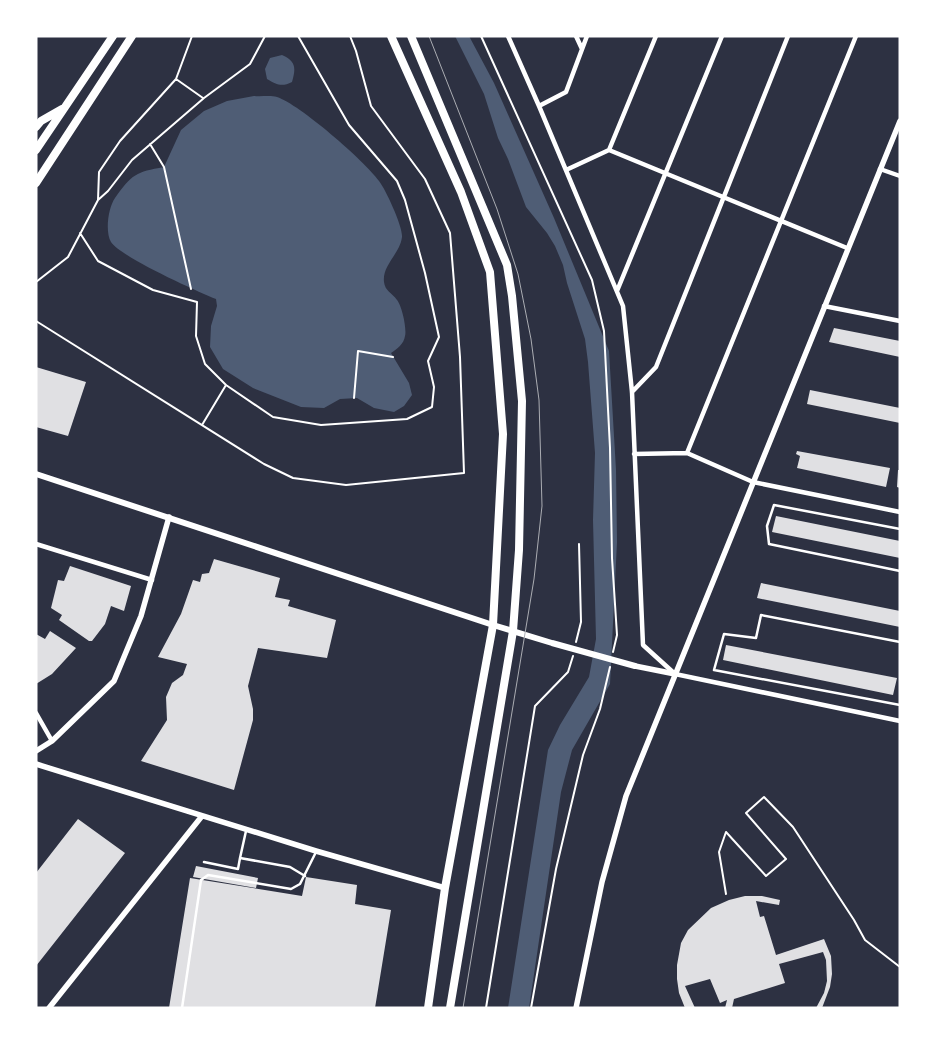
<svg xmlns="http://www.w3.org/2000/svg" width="936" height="1044" viewBox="0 0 936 1044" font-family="'Source Sans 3',sans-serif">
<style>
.water{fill:#4f5d75}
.building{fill:#e0e0e3}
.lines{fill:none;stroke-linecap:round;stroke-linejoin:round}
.path{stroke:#fff;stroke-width:2}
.service{stroke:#fff;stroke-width:2.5}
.minor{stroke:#fff;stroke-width:4.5}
.tertiary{stroke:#fff;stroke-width:5.5}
.secondary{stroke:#fff;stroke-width:6}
.primary{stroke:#fff;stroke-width:8}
.tram{stroke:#abadb3;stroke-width:1}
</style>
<rect width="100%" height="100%" fill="#2d3142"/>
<path class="water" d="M455,36h14l25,47 60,135 55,133 7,119 1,72 -7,142 -38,66 -11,42 -32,216h-21l40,-258 12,-25 29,-48 7,-38 -3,-119 2,-67 -7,-91 -3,-23 -18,-56 -4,-18 -8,-19 -8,-13 -21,-26 -18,-48 -10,-21 -14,-44z
M282,55c14,6 14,13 10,27 -10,5 -15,3 -25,-3l-2,-10 5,-11z
M254,96c7,1 16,-1 23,1 22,7 88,64 102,84 7,9 24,46 23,56 -2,17 -20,28 -18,45 1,9 8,11 13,18 5,6 10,29 8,36 -1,8 -8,13 -14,17l18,30 3,12 -8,11 -10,6 -20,-4 -17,-10 -17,1 -16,9 -23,-1 -48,-19 -30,-19 -13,-22 1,-21 6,-20 -1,-7c-20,-8 -95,-42 -105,-57 -6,-10 -3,-34 4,-44 17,-24 21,-26 49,-31l17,-37 23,-19 23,-10z"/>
<path class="building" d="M834,328l66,13v16l-71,-15z
M36,367l50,15 -18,54 -32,-9z
M810,390l90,18v15l-93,-19z
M797,451l93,17 -4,19 -89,-19 3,-12 -4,-2z
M898,470h2v18l-3,-1z
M776,516l124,25v17l-128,-26z
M214,559l66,19 -5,19 15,3 -2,6 48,14 -9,38 -69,-10 -10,38 5,23v11l-19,70 -93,-29 26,-41 -1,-23 6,-14 11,-8 4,-11 -29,-7 23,-43 12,-34 7,2 2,-8 7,-1z
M70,566l61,20 -7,25 -13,-5 -6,18 -13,17h-3l-30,-21 3,-5 -11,-7 7,-28 6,1z
M761,583l139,28v16l-143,-29z
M50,631l26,17 -24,26 -16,10v-50l9,5z
M726,645l171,33 -4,17 -170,-35z
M78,819l47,34 -89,113v-93z
M196,866l62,12 -2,10 -63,-11z
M306,877l51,8 -2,19 36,6 -16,98h-206l21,-130 112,18z
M745,896h17l18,4 -1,5 -23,-4 4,16 4,-1 12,39 48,-16 7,17 1,18 -2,13 -8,21h-6l8,-15 3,-12 -1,-21 -3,-8 -44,12 6,19 -51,16 -2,9h-7l2,-8 -7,3 -10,-24 -25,7 10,22h-10l-6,-15 -2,-14v-14l4,-22 7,-13 23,-22 18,-8z"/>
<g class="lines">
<path class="path" d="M481,36l111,244 12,51 6,117 2,110 5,77 -4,17
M176,79l27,19
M150,144l14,23 27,122
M98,200l10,-9 24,-31 72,-62 46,-34 15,-28
M80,233l18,28 55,29 44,12 -1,34 9,28 21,21 -24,40
M36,282l32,-25 30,-57 1,-28 21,-31 56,-62 16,-43
M36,321l228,143 29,14 53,7 118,-12 -4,-116 -10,-124 -25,-54 -54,-73 -15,-55 -6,-15
M226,385l47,32 48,8 86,-6 25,-12 2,-20 -6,-26 11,-24 -14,-64 -20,-73 -8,-19 -48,-56 -51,-89
M354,398l4,-47 35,6
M576,642l5,-20 -2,-78
M726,894l-7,-42 7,-20 40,44 20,-17 -40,-46 18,-16 29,30 61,93 11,20 35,27
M486,1008l49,-302 33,-34 5,-16
M531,1008l25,-139 27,-114 17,-46 10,-42"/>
<path class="service" d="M900,529l-126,-24 -7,21 2,18 131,27
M900,642l-139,-27 -5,23 -32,-4 -10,36 186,35
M246,831l-6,27 50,9 15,9
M204,862l34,7 2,-11
M182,1008l19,-128 7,-5 83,14 9,-5 16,-32"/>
<path class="minor" d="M508,36l31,70 84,200 9,86 11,253 32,29 225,47
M576,36l6,13
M539,106l27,-14 21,-56
M609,150l238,98
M880,169l20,7
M566,170l43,-20 47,-114
M617,291l105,-255
M824,306l76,15
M632,392l24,-25 132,-331
M687,453l169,-417
M634,454l53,-1 66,29 147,30
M36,544l116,36
M36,713l16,28"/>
<path class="tertiary" d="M635,666l40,8
M36,751l16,-10 62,-60 27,-65 28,-99
M36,764l280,87 129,37
M49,1008l153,-192
M576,1008l26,-126 24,-86 274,-675"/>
<path class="secondary" d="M36,474l457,151 59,18 83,23"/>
<path class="primary" d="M391,36l70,156 29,80 13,162 -10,191 -48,263 -17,120
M411,36l96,229 5,31 10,105 -3,149 -6,81 -63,377
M36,127l5,-6 21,-12
M36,150l77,-114
M36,183l96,-147"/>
<path class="tram" d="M429,36l68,173 21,65 13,65 8,61 3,106 -8,73 -71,429"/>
</g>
<rect width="936" height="1044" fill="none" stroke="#ffffff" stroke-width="75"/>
</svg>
